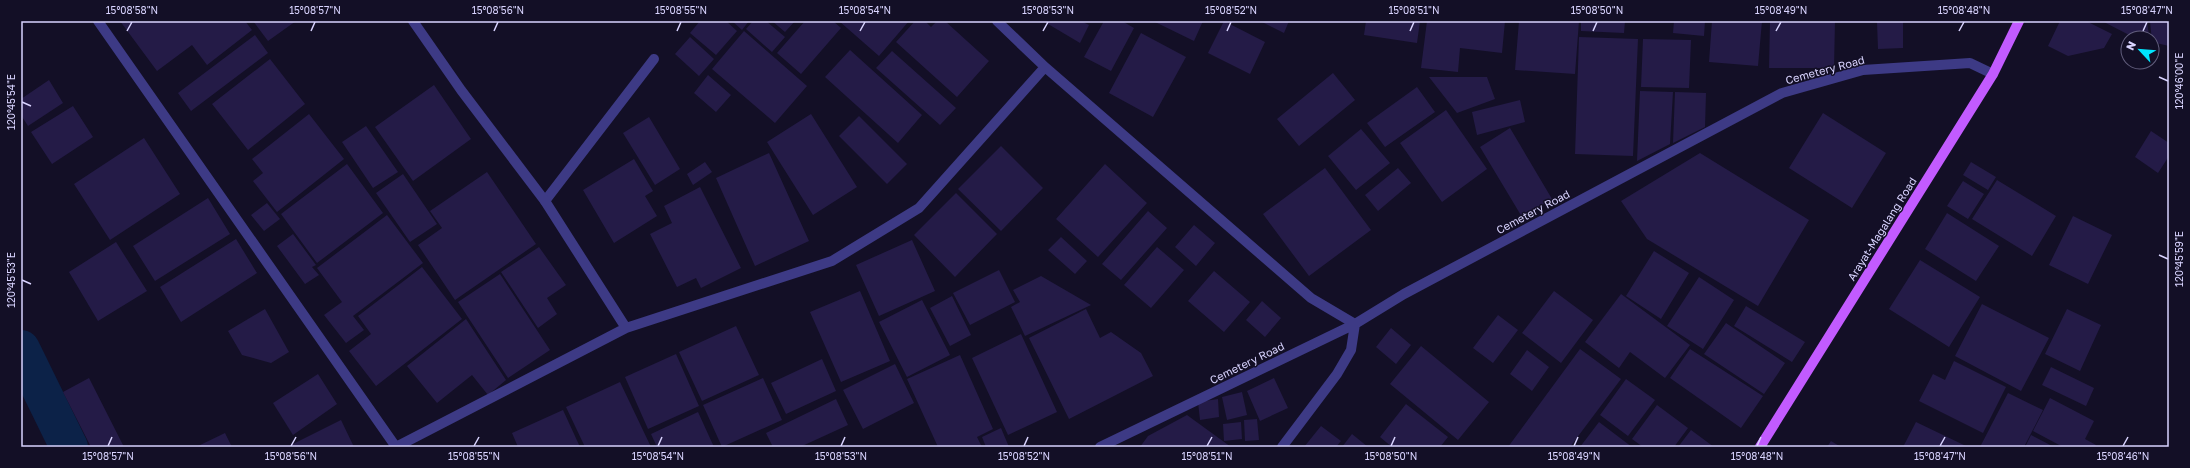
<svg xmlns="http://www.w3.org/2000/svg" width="2190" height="468" viewBox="0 0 2190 468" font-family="'Golos Text',sans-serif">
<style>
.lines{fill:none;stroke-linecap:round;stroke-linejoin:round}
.canal{stroke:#0c2248;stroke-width:38}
.building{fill:#241b47}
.service{stroke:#3d3a85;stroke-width:10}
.minor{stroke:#3d3a85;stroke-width:10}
.primary{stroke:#c25bff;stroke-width:10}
.ticks{fill:none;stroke:#d9d4ff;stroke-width:1.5}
.labels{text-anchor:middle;stroke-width:3;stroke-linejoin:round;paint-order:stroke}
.street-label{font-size:11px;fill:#d9d4ff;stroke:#130f26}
.neatline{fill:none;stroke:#d9d4ff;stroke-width:1.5}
.ticks-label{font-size:10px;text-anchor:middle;fill:#d9d4ff}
</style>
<rect width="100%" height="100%" fill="#130f26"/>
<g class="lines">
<path class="canal" d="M21,349l48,98"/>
</g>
<path class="building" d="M120,21h125l7,9 -45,35 -15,-20 -35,26z
M253,21h43l-28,20z
M700,21h26l11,10 -21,24 -26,-22z
M732,21h17l-7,9z
M753,21h13l19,16 -13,15 -26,-23z
M772,21h23l-10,11z
M805,21h28l8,7 -40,46 -24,-21z
M839,21h70l-30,35z
M915,21h10l6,6 6,-6h8l44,40 -32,36 -61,-55z
M1043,21h38l8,4 -9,18z
M1104,21h18l12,7 -23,43 -27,-14z
M1153,21h50l-9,20z
M1224,21l41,21 -15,32 -42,-21z
M1260,21h29l-5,12z
M1366,21h54l-3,22 -53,-8z
M1427,21h78l-3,32 -42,-5 -2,24 -37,-4z
M1519,21h60l-4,53 -60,-4z
M1581,21h44l-1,12 -43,-2z
M1674,21h31l-1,15 -31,-3z
M1712,21h50l-4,45 -49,-4z
M1770,21h65l-1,47h-65z
M1903,21v27l-25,1 -1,-27z
M2060,21h26l26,13 -8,14 -36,8 -20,-10z
M2102,21h45l2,15 -1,2h-13z
M2150,21h19v25l-17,-4z
M744,31l63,55 -32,37 -63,-54z
M1141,33l45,24 -33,60 -44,-24z
M255,35l13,18 -77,58 -13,-18z
M690,37l24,22 -15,17 -24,-22z
M1579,37l59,2 -5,117 -58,-2z
M1643,39l48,1 -2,48 -48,-1z
M850,50l72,65 -24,28 -73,-66z
M892,51l64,57 -16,17 -64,-57z
M270,59l35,45 -57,46 -36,-46z
M1333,73l22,27 -56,46 -22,-27z
M708,75l23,20 -15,17 -22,-19z
M1429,77h58l8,22 -38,14z
M49,80l14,23 -35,23 -7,-11v-16z
M434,85l37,54 -58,42 -38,-54z
M1417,87l18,25 -50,35 -18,-24z
M1640,91l33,1 -3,52 -33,17z
M1675,92l31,1 -1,34 -32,16z
M1520,100l5,22 -48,13 -5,-23z
M73,106l20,31 -41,27 -21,-32z
M1446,110l41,59 -45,33 -42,-59z
M1823,113l63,40 -34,55 -63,-40z
M309,114l35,45 -67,53 -24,-31 10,-8 -11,-14z
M811,114l46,73 -44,28 -46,-73z
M859,116l48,48 -20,20 -48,-48z
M649,117l31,52 -25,16 -32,-52z
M366,126l32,46 -25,16 -31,-46z
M1510,128l42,71 -30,18 -42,-70z
M1361,129l29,34 -34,27 -28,-34z
M2151,131l18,12v13l-11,17 -23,-16z
M144,138l36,56 -70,46 -36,-56z
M1001,146l42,42 -42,43 -43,-42z
M769,153l40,88 -54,25 -39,-88z
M1700,153l109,67 -51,86 -111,-67 -26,-38z
M634,159l19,32 -8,5 12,20 -43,27 -31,-53z
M705,162l7,10 -19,13 -6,-11z
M1971,162l25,15 -8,13 -25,-15z
M347,164l36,49 -66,50 -36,-49z
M1105,164l42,39 -49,54 -42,-38z
M1325,168l46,62 -62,46 -46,-62z
M1398,168l13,15 -33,28 -13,-16z
M487,172l49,72 -81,56 -37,-55 24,-17 -12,-17z
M403,174l34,50 -27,18 -34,-49z
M1997,180l59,36 -24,40 -60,-37z
M1963,181l21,13 -16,25 -21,-13z
M700,187l41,81 -40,20 -5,-10 -19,9 -27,-53 22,-11 -8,-17z
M956,193l41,41 -42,43 -41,-42z
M208,198l22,36 -75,47 -22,-35z
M267,203l13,16 -16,12 -13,-16z
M1148,211l19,17 -46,52 -19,-16z
M1947,213l52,33 -23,35 -51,-32z
M387,215l36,48 -70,53 11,14 -18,13 -22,-28 18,-13 -25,-34z
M2073,216l39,19 -24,49 -39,-19z
M1194,225l21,18 -19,23 -21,-19z
M293,234l23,31 -4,2 7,8 -14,9 -28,-38z
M1061,237l26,24 -12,13 -27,-24z
M236,239l21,34 -76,49 -21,-35z
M912,240l23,51 -56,25 -23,-51z
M116,242l31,49 -49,30 -29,-49z
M539,247l27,38 -19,13 10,16 -19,14 -37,-56z
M1157,247l27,23 -33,38 -27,-23z
M1654,251l35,22 -28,46 -35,-23z
M1920,260l60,37 -31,50 -60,-38z
M422,267l40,52 -86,67 -27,-35 22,-17 -13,-18z
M999,270l16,32 -45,23 -17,-32z
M1214,271l36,31 -26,30 -36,-31z
M500,274l50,76 -42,28 -50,-76z
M1041,276l50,29 -66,31 -14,-29 9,-5 -7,-12z
M1699,277l35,23 -31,49 -36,-23z
M860,291l30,70 -49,21 -31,-70z
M1554,291l39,29 -32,43 -39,-30z
M1621,294l69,51 -25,33 -35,-26 -11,16 -34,-26z
M952,296l19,39 -21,11 -20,-38z
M922,300l28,55 -43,22 -28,-55z
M1262,301l19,17 -16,19 -19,-17z
M1982,304l67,34 -28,53 -66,-35z
M1746,306l59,36 -13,20 -58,-36z
M265,309l24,43 -18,11 -29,-8 -14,-24z
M1086,309l14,29 11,-6 30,21 12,23 -84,43 -40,-81z
M2067,309l34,16 -21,46 -35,-17z
M1498,315l20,15 -25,33 -20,-15z
M466,319l40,61 -18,15 -16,-20 -35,28 -30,-37z
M1726,323l59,40 -21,31 -60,-40z
M736,326l23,49 -57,26 -23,-49z
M1391,328l20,17 -15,19 -20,-17z
M1021,334l36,78 -49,23 -36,-77z
M1421,346l68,56 -31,38 -68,-56z
M1580,349l41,30 -51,68h-62z
M1690,349l73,47 -22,32 -71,-50z
M1527,350l22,17 -17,24 -22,-17z
M676,354l23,52 -51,23 -23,-52z
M960,355l33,74 -16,8 5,10h-44l-31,-68z
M822,359l14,32 -50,23 -15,-31z
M1954,361l52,26 -23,46 -64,-32 14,-27 12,6z
M895,364l19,39 -51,26 -20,-39z
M2051,367l43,21 -8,18 -44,-21z
M318,374l19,30 -44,31 -20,-32z
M89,378l35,69h-33l-28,-55z
M763,378l19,42 -60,27 -19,-42z
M1274,378l14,30 -28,13 -13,-30z
M1626,379l29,21 -27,36 -28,-21z
M620,382l31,65h-66l-19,-40z
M1242,392l5,23 -20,5 -5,-23z
M2008,393l35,17 -19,37h-44z
M2050,398l44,23 -9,18 11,6 -1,2h-32l-30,-16z
M836,399l12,26 -48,22h-27l-7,-14z
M1218,399l1,18 -19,3 -2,-18z
M1406,404l42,33 -8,10h-48l-12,-10z
M1657,405l31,23 -14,19h-31l-11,-8z
M563,410l17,37h-62l-6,-14z
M698,412l16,35h-57l-6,-13z
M1187,415l44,32h-91l8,-11z
M1257,419l2,21 -14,1 -1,-21z
M341,420l13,27h-67z
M1241,422l1,17 -18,2 -1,-17z
M1599,422l33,25h-52z
M1916,422l52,25h-65z
M1321,426l20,15 -5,6h-32z
M1001,428l8,19h-23l-4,-10z
M1691,430l23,17h-36z
M225,433l7,14h-36z
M1352,434l16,13h-26z
M2031,435l23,12h-29z
M1831,441l10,6h-14z"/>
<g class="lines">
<path class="service" d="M545,201l109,-142"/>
<path class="minor" d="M98,21l298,426 230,-119 206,-67 87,-53 126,-141
M413,21l48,69 84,111 81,127
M997,21l48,46 266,231 44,26 -4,26 -14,24 -55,73
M1100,447l255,-123 49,-30 378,-201 81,-23 107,-7 23,11"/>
<path class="primary" d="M1760,447l233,-373 26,-53"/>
</g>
<path class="ticks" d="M127,31l5,-9M311,31l4,-9M494,31l4,-9M677,31l4,-9M860,31l5,-9M1043,31l5,-9M1227,31l4,-9M1410,31l4,-9M1593,31l4,-9M1776,31l5,-9M1959,31l5,-9M2143,31l4,-9M2159,77l9,4M22,102l9,4M2159,255l9,4M22,280l9,4M108,446l4,-9M291,446l5,-9M474,446l5,-9M658,446l4,-9M841,446l4,-9M1024,446l4,-9M1207,446l5,-9M1391,446l4,-9M1574,446l4,-9M1757,446l4,-9M1940,446l5,-9M2123,446l5,-9"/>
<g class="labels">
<g class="street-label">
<text transform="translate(1825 70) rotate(-15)" y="4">Cemetery Road</text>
<text transform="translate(1533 212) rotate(-28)" y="4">Cemetery Road</text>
<text transform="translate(1882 229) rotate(-58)" y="4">Arayat-Magalang Road</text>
<text transform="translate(1247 363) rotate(-26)" y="4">Cemetery Road</text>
</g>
</g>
<rect width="2190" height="468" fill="none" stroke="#130f26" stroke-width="44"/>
<g transform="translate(2140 50) rotate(296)"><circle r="19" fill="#130f26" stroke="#625e7d"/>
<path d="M0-3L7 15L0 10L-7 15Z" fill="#00e5ff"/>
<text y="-6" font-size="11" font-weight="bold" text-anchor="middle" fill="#d9d4ff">N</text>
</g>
<rect x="22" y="22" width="2146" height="424" class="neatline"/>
<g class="ticks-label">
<text x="132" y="14">15°08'58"N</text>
<text x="315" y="14">15°08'57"N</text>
<text x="498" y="14">15°08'56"N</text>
<text x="681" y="14">15°08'55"N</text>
<text x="865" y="14">15°08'54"N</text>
<text x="1048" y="14">15°08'53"N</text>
<text x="1231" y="14">15°08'52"N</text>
<text x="1414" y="14">15°08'51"N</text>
<text x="1597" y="14">15°08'50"N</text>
<text x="1781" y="14">15°08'49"N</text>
<text x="1964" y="14">15°08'48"N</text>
<text x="2147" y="14">15°08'47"N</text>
<text transform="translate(2179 81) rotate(-90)" y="4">120°46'00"E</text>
<text transform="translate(11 102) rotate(-90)" y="4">120°45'54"E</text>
<text transform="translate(2179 259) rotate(-90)" y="4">120°45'59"E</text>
<text transform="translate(11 280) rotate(-90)" y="4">120°45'53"E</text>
<text x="108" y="460">15°08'57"N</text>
<text x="291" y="460">15°08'56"N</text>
<text x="474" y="460">15°08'55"N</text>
<text x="658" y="460">15°08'54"N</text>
<text x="841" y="460">15°08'53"N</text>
<text x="1024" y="460">15°08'52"N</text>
<text x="1207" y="460">15°08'51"N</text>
<text x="1391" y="460">15°08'50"N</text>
<text x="1574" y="460">15°08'49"N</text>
<text x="1757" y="460">15°08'48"N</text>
<text x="1940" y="460">15°08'47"N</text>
<text x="2123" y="460">15°08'46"N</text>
</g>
</svg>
